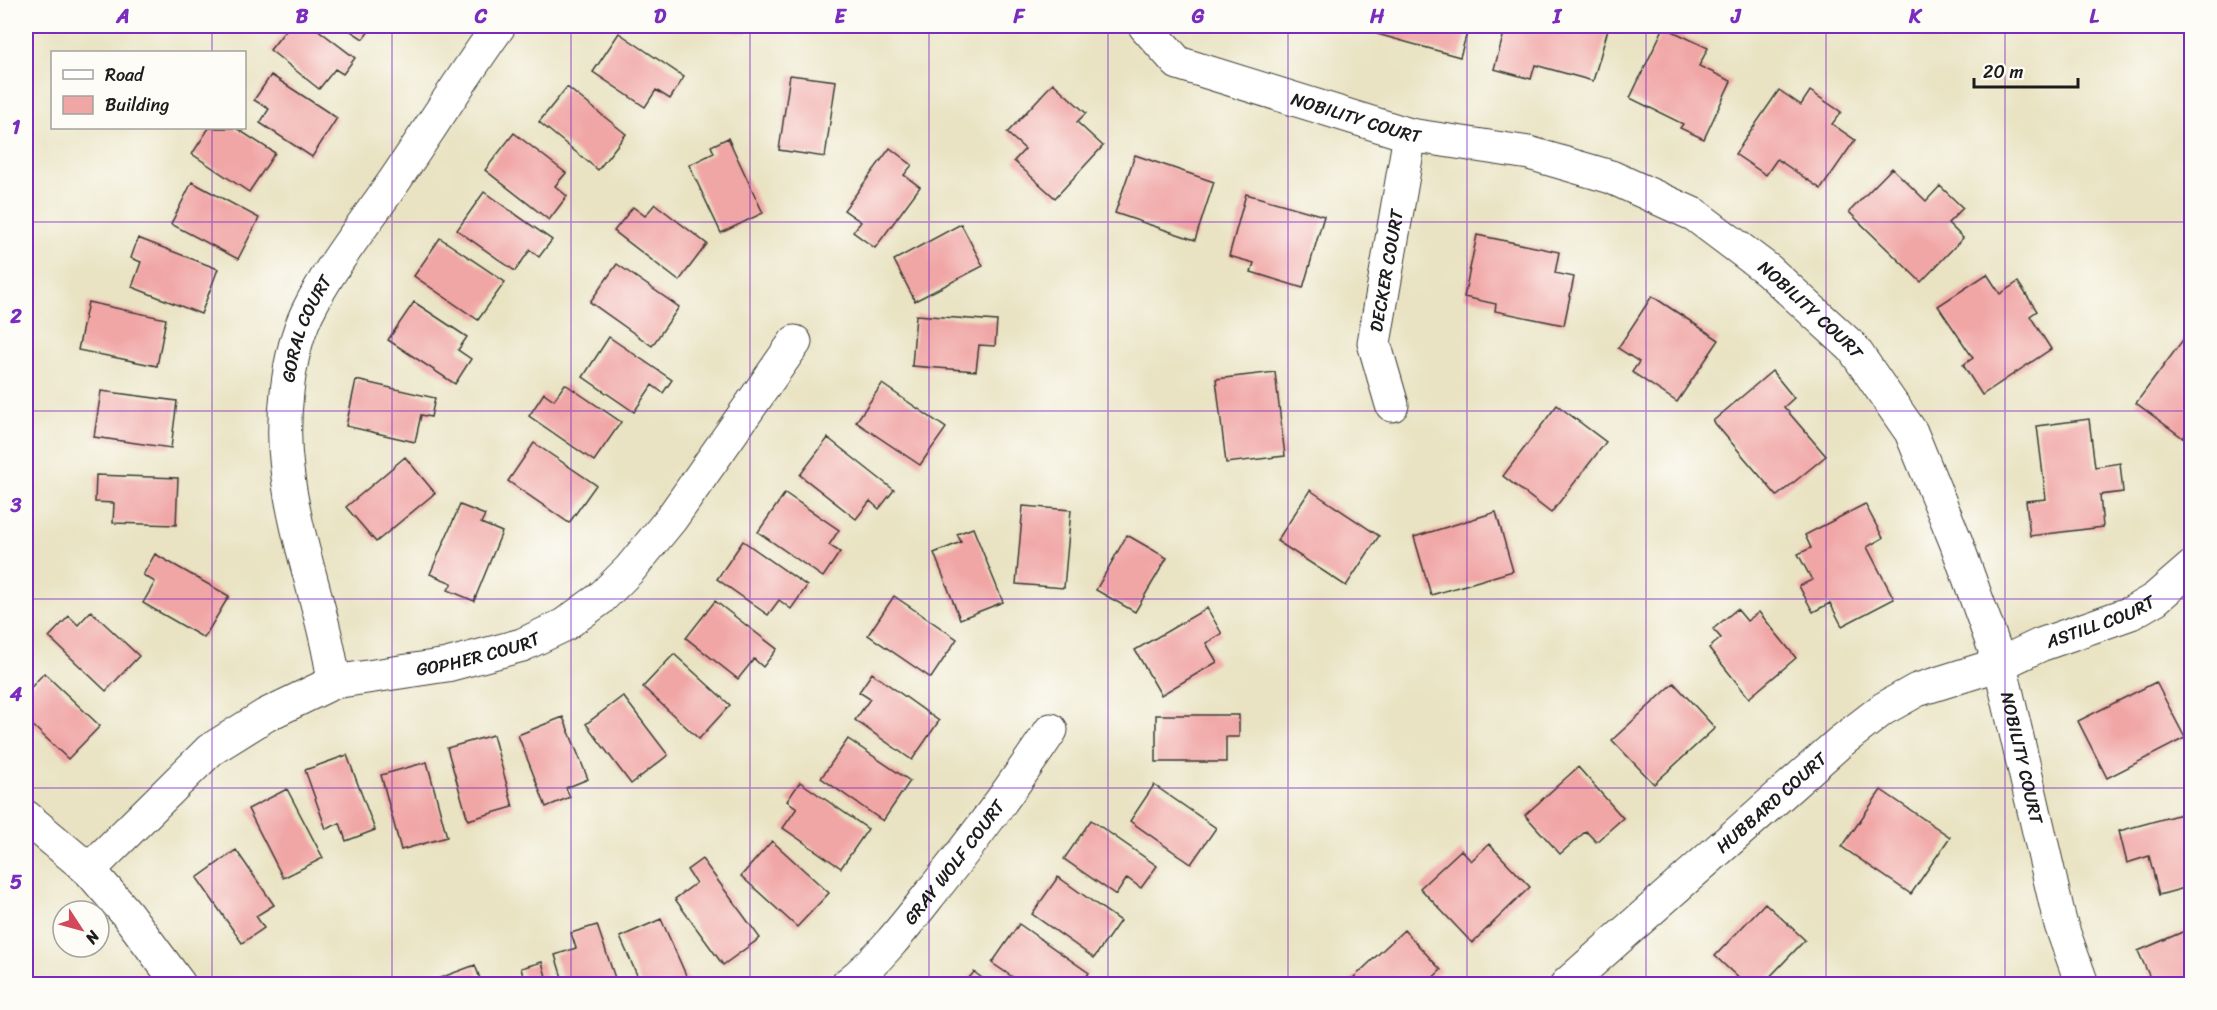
<svg xmlns="http://www.w3.org/2000/svg" width="2217" height="1010" viewBox="0 0 2217 1010" font-family="Sriracha,sans-serif">
<style>
.building{fill:#f0a6a5}
.lines{fill:none;stroke-linecap:round;stroke-linejoin:round}
.minor-casing{stroke:#3b3a35;stroke-width:35}
.minor{stroke:#fff;stroke-width:33}
.grid{fill:none;stroke:#7b2cbf;stroke-width:1.5;stroke-opacity:0.55}
.labels{text-anchor:middle;stroke-width:5;stroke-linejoin:round;paint-order:stroke}
.street-label{font-size:18px;fill:#1c1c1c;stroke:#fdfcf7}
.neatline{fill:none;stroke:#7b2cbf;stroke-width:2}
.grid-label{font-size:20px;text-anchor:middle;font-weight:bold;fill:#7b2cbf}
</style>
<rect width="100%" height="100%" fill="#fdfcf7"/>
<filter id="ink" filterUnits="userSpaceOnUse"><feTurbulence type="fractalNoise" baseFrequency=".0167" numOctaves="2"/><feDisplacementMap in="SourceGraphic" scale="12" xChannelSelector="R" yChannelSelector="G"/><feConvolveMatrix kernelMatrix="1 2 1 2 8 2 1 2 1" color-interpolation-filters="sRGB"/></filter>
<filter id="wash" filterUnits="userSpaceOnUse"><feTurbulence type="fractalNoise" baseFrequency=".008" numOctaves="4" result="noise"/><feDisplacementMap in="SourceGraphic" scale="24" xChannelSelector="R" yChannelSelector="G"/><feGaussianBlur stdDeviation="1.35" result="paint"/><feColorMatrix in="noise" values="0 0 0 0 0 0 0 0 0 0 0 0 0 0 0 0 0 1.4 0 .05"/><feComposite in="paint" operator="in"/></filter>
<g filter="url(#wash)">
<rect width="100%" height="100%" fill="#e9e3c3"/>
<g id="blocks">
<path class="building" d="M289,26h24l42,32 -12,16 -8,-5 -16,20 -49,-39z
M343,26h30l-10,13z
M689,26h54l-1,7z
M1379,26h90l-9,31 -83,-23z
M1506,26h103l-16,55 -58,-16 -4,14 -37,-10z
M1664,27l44,21 -9,18 32,15 -27,58 -24,-11 3,-4 -53,-26z
M619,33l65,44 -14,22 -14,-9 -11,17 -52,-35z
M271,75l66,43 -25,39 -52,-34 9,-14 -15,-9z
M790,75l46,6 -11,76 -46,-7z
M1053,83l33,30 -9,9 26,24 -48,52 -41,-37 11,-12 -18,-16z
M567,87l59,47 -28,36 -59,-48z
M1779,90l22,15 9,-14 31,21 -9,12 23,16 -34,49 -44,-30 -11,16 -31,-21z
M209,128h27l39,25 -26,39 -57,-38z
M514,133l52,40 -11,13 12,10 -18,24 -64,-50z
M728,138l35,75 -42,20 -32,-68 25,-12 -3,-7z
M890,148l22,17 -8,10 16,12 -45,61 -22,-16 8,-10 -17,-12z
M1135,155l79,27 -19,58 -80,-27z
M1892,168l34,33 14,-15 23,22 -15,15 15,15 -42,44 -72,-70z
M192,182l67,36 -21,41 -67,-35z
M484,192l68,48 -13,17 -9,-7 -15,21 -58,-41z
M1246,194l78,22 -21,72 -52,-16 3,-9 -25,-7z
M655,204l52,40 -28,37 -65,-50 19,-24 12,9z
M961,224l22,42 -68,35 -21,-41z
M1477,235l82,17 -4,21 19,4 -10,48 -69,-14 1,-7 -32,-7z
M138,238l80,31 -17,45 -69,-27 9,-25 -10,-4z
M440,238l65,44 -27,38 -64,-44z
M617,264l62,43 -27,39 -62,-44z
M1987,274l13,20 18,-12 19,29 -7,5 21,33 -69,46 -19,-30 10,-7 -35,-52z
M1652,296l67,44 -42,62 -45,-30 7,-10 -21,-14z
M88,302l78,17 -9,47 -79,-16z
M414,302l53,35 -9,13 13,9 -16,25 -67,-44z
M916,315l81,6 -2,25 -16,-1 -3,26 -64,-5z
M2188,333l4,3v90l-9,12 -47,-35z
M609,337l63,43 -9,13 -11,-8 -18,27 -51,-35z
M1772,371l22,27 -10,9 42,49 -49,40 -64,-75z
M1275,372l10,84 -59,7 -10,-84z
M356,380l79,18 -4,19 -10,-2 -6,27 -69,-16z
M565,384l56,38 -27,39 -65,-45 15,-23 10,7z
M882,384l64,44 -26,37 -64,-43z
M101,391l76,10 -6,47 -77,-11z
M1557,405l49,37 -55,71 -48,-37z
M2089,419l6,48 25,-4 3,29 -23,3 3,32 -73,9 -4,-35 20,-2 -9,-73z
M828,438l66,52 -15,19 -9,-8 -14,18 -56,-44z
M534,443l62,42 -27,38 -61,-42z
M405,457l30,36 -59,49 -30,-35z
M96,475l82,3 -2,47 -63,-2 1,-20 -19,-1z
M1310,490l69,46 -33,50 -69,-45z
M785,493l54,37 -10,15 11,7 -17,25 -65,-45z
M1865,504l18,34 -16,9 27,52 -52,27 -12,-23 -17,9 -14,-26 13,-6 -14,-26 13,-6 -6,-13z
M460,505l25,10 -4,8 21,9 -28,69 -26,-11 4,-7 -22,-9z
M1023,506l48,4 -7,78 -48,-4z
M1496,512l17,59 -82,24 -17,-58z
M973,528l30,74 -43,17 -26,-66 27,-11 -4,-8z
M1127,535l40,23 -32,54 -39,-22z
M743,541l64,45 -16,23 -12,-9 -11,15 -51,-36z
M155,554l74,42 -25,42 -61,-35 12,-21 -12,-7z
M894,596l63,43 -26,39 -63,-43z
M715,601l62,48 -14,18 -9,-8 -16,20 -52,-41z
M1207,608l15,26 -16,9 11,19 -56,33 -26,-45z
M1737,609l10,12 12,-9 37,46 -47,40 -40,-50 12,-10 -8,-9z
M91,611l48,45 -33,35 -57,-54 20,-21 9,9z
M674,654l56,51 -31,34 -56,-52z
M44,673l56,53 -32,33 -42,-40v-26z
M872,673l67,48 -27,39 -57,-40 15,-21 -11,-7z
M2156,682l29,56 -78,40 -29,-57z
M1674,683l41,45 -61,56 -42,-44z
M623,696l45,59 -37,29 -45,-60z
M1156,715h83v22h-13v25h-70z
M563,717l25,62 -22,9 4,9 -24,10 -28,-72z
M493,735l20,72 -45,13 -21,-72z
M848,739l62,42 -27,40 -62,-43z
M347,755l28,75 -29,11 -6,-18 -14,6 -21,-59z
M427,762l20,75 -46,13 -20,-75z
M1578,767l45,51 -27,24 -10,-11 -26,23 -35,-39z
M800,782l68,47 -27,39 -58,-40 14,-20 -10,-7z
M1154,785l62,43 -25,36 -61,-43z
M287,789l36,69 -40,20 -35,-69z
M1881,790l69,47 -39,57 -69,-47z
M2192,811v75l-33,9 -10,-39 -22,7 -8,-32z
M1091,820l66,46 -16,22 -14,-10 -11,17 -52,-36z
M772,841l57,52 -32,34 -56,-51z
M1489,844l41,43 -58,56 -52,-55 41,-38 10,11z
M236,850l38,55 -18,11 8,12 -22,15 -45,-65z
M702,859l58,79 -37,27 -48,-66 21,-16 -9,-13z
M1058,877l62,44 -26,37 -62,-44z
M1765,903l40,37 -42,44h-18l-30,-28z
M661,919l29,65h-49l-21,-47z
M1019,924l70,49 -8,11h-58l-31,-21z
M597,925l20,59h-53l-9,-29 21,-7 -5,-15z
M2192,928v56h-25l-3,-5 -11,5 -15,-33z
M1404,930l37,40 -15,14h-72l-4,-3z
M542,962l6,22h-38l14,-4 -3,-12z
M475,965l7,19h-49l-1,-3z
M974,972l16,12h-26z"/>
</g>
</g>
<g filter="url(#ink)">
<use href="#blocks" fill-opacity="0" stroke="#3b3a35" stroke-width="1.5"/>
<g class="lines">
<defs>
<g id="minor">
<path id="s1" d="M1145,26l33,37 232,72 119,18 82,24 84,38 73,55 85,78 58,84 45,110 44,122 60,258 22,62"/>
<path id="s2" d="M1392,405l-18,-62 36,-208"/>
<path id="s3" d="M334,682c-10,-72 -39,-141 -47,-213 -6,-46 0,-114 20,-156 23,-47 58,-90 88,-133 35,-51 68,-104 104,-154"/>
<path d="M26,817l63,53 38,44 52,70"/>
<path id="s4" d="M89,870l121,-120 56,-35 68,-33 113,-17 75,-20 42,-20 36,-26 30,-30 41,-50 124,-177"/>
<path id="s5" d="M848,984c33,-26 60,-62 86,-95 41,-51 80,-104 117,-159"/>
<path id="s6" d="M1567,984l272,-241 44,-34 34,-19 83,-26 40,-19 91,-32 24,-14 37,-32"/>
</g>
</defs>
<use href="#minor" class="minor-casing"/>
<use href="#minor" class="minor"/>
</g>
</g>
<path class="grid" d="M212,26v26M392,26v958M571,26v958M750,26v958M929,26v958M1108,26v958M1288,26v958M1467,26v958M1646,26v958M1826,26v958M2005,26v958M212,128v856M26,222h2166M26,411h2166M26,599h2166M26,788h2166"/>
<g class="labels">
<g class="street-label">
<text dy="6" stroke="none"><textPath href="#s1" startOffset="236">NOBILITY COURT</textPath></text>
<text dy="6" stroke="none"><textPath href="#s2" startOffset="138">DECKER COURT</textPath></text>
<text dy="6" stroke="none"><textPath href="#s1" startOffset="740">NOBILITY COURT</textPath></text>
<text dy="6" stroke="none"><textPath href="#s3" startOffset="362">GORAL COURT</textPath></text>
<text dy="6" stroke="none"><textPath href="#s6" startOffset="654">ASTILL COURT</textPath></text>
<text dy="6" stroke="none"><textPath href="#s4" startOffset="459">GOPHER COURT</textPath></text>
<text dy="6" stroke="none"><textPath href="#s1" startOffset="1244">NOBILITY COURT</textPath></text>
<text dy="6" stroke="none"><textPath href="#s6" startOffset="273">HUBBARD COURT</textPath></text>
<text dy="6" stroke="none"><textPath href="#s5" startOffset="162">GRAY WOLF COURT</textPath></text>
</g>
</g>
<rect width="2217" height="1010" fill="none" stroke="#fdfcf7" stroke-width="66"/>
<rect x="51" y="51" width="195" height="78" fill="#fdfcf7" stroke="#a3a29f" stroke-width="1.5"/>
<rect x="63" y="70" width="30" height="9" fill="#ffffff" stroke="#a3a29f" stroke-width="1.5"/>
<text x="105" y="81" font-size="18" fill="#1c1c1c">Road</text>
<rect x="63" y="96" width="30" height="18" fill="#f0a6a5" stroke="#a3a29f" stroke-width="1.5"/>
<text x="105" y="111" font-size="18" fill="#1c1c1c">Building</text>
<g transform="translate(81 929) rotate(126)"><circle r="28" fill="#fdfcf7" stroke="#a3a29f" stroke-width="1.5"/>
<path d="M0-4.5L10 22L0 15L-10 22Z" fill="#d1495b"/>
<text y="-9" font-size="16" font-weight="bold" text-anchor="middle" fill="#1c1c1c">N</text>
</g>
<path d="M1974 78v9h104v-9" fill="none" stroke="#1c1c1c" stroke-width="3"/>
<text x="1983" y="78" font-size="18" fill="#1c1c1c" stroke="#fdfcf7" stroke-width="4.5" paint-order="stroke">20 m</text>
<rect x="33" y="33" width="2151" height="944" class="neatline"/>
<g class="grid-label">
<text x="123" y="23">A</text>
<text x="302" y="23">B</text>
<text x="481" y="23">C</text>
<text x="660" y="23">D</text>
<text x="840" y="23">E</text>
<text x="1019" y="23">F</text>
<text x="1198" y="23">G</text>
<text x="1377" y="23">H</text>
<text x="1557" y="23">I</text>
<text x="1736" y="23">J</text>
<text x="1915" y="23">K</text>
<text x="2094" y="23">L</text>
<text x="16" y="134">1</text>
<text x="16" y="323">2</text>
<text x="16" y="512">3</text>
<text x="16" y="701">4</text>
<text x="16" y="889">5</text>
</g>
</svg>
